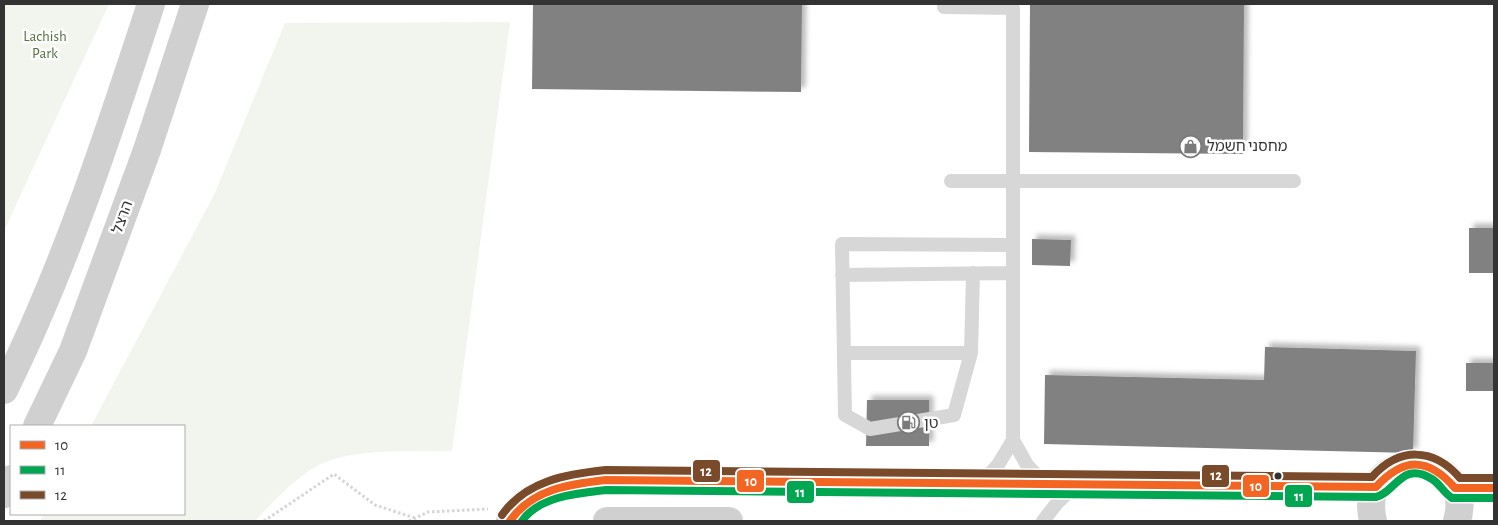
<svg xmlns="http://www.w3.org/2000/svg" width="1498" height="525" viewBox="0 0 1498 525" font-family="'Alegreya Sans','Noto Sans Hebrew',sans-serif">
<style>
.green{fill:#f1f5ed}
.building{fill:#818181;filter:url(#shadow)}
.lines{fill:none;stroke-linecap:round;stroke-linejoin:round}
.path{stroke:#d6d6d6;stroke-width:3;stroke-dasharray:2.5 2.5;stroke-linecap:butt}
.lane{stroke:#d7d7d7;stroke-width:14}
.secondary{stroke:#d0d0d0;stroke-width:28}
.bus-1-casing{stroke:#fff;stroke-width:11}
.bus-2-casing{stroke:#fff;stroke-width:11}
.bus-3-casing{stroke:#fff;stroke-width:11}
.bus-1{stroke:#f26522;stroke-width:8}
.bus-2{stroke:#00a651;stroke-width:8}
.bus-3{stroke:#7a4b2a;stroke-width:8}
.bus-dot{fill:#333;stroke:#fff;stroke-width:2}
.labels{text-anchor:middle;stroke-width:5;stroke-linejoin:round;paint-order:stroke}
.park-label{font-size:15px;fill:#56703f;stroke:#fff}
.poi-label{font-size:15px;fill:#333;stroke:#fff;text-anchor:start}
.street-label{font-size:15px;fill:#333;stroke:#fff}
.line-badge{stroke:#fff;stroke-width:2}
.badge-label{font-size:14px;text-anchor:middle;font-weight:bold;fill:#fff}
</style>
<defs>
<filter id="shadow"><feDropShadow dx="4.5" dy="-4.5" stdDeviation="2.5" flood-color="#0004"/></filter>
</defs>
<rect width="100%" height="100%" fill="#fff"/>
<path class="green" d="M4,4h105l-105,227z
M510,22l-58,429c-41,1 -101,-4 -137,16 -23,14 -42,35 -60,54h-215l4,-7h140v-88h-93l123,-231 71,-172z"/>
<path class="building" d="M533,4h269l-1,88 -269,-3z
M1030,4h214l-1,150 -214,-2z
M1469,228h25v45h-25z
M1032,239l39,1 -1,26 -38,-1z
M1265,347l151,4 -3,102 -369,-9 1,-69 219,5z
M1466,363h28v28h-28z
M867,400h62v46h-63z"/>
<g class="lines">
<path class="path" d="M264,521l70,-47 41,31 40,13
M409,521l19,-9 60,-3"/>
<path class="lane" d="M944,4v3l69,1v432l-15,25 -16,18
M951,181h343
M973,273l-2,80 -17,62 -84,14 -25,-14 -3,-171 171,1
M842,275l171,-2
M844,353h127
M1013,440l14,25 17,18
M1043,521l14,-18 19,-18"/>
<path class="secondary" d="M4,390c61,-123 104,-255 147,-386
M37,426l36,-75 74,-201 48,-146
M1455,488h39
M4,494l7,-15
M510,521c16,-32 65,-38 96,-41l770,7
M607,521h122
M1373,521c-18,-77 105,-72 84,0"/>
<defs>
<path id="bus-1" d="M510,521c22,-32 60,-37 96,-41l770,7c28,-30 52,-30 79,1h39"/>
<path id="bus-2" d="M522,521c17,-25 57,-28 84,-31l770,7c19,-4 26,-37 56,-18 8,5 12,14 20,19h42"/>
<path id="bus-3" d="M502,515c24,-34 64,-41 104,-45l766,7c27,-30 61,-30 88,1h34"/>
</defs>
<use href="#bus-1" class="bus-1-casing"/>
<use href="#bus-2" class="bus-2-casing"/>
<use href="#bus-3" class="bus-3-casing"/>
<use href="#bus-1" class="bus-1"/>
<use href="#bus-2" class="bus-2"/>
<use href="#bus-3" class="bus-3"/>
</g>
<defs>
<symbol id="shop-ring" viewBox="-11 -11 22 22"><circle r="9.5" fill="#fff" stroke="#7a7a7a" stroke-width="1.5"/><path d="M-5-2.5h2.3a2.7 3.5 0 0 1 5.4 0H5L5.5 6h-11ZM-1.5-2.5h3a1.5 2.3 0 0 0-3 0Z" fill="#7a7a7a"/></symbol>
<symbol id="fuel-ring" viewBox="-11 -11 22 22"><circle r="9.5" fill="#fff" stroke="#7a7a7a" stroke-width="1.5"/><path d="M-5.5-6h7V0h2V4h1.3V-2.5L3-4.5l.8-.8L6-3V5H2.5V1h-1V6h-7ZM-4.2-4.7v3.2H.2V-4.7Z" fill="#7a7a7a"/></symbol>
</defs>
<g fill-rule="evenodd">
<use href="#shop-ring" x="1178" y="134" width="25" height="25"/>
<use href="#fuel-ring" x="896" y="410" width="25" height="25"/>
</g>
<circle class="bus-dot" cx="1278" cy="476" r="4.5"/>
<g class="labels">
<g class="park-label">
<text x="45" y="41">Lachish<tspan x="45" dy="17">Park</tspan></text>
</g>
<g class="poi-label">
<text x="1207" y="151">מחסני חשמל</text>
<text x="924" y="428">טן</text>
</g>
<g class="street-label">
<text transform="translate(122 217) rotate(-70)" y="5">הרצל</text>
</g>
</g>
<g class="line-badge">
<rect x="692" y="459" width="29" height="24" rx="5" fill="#7a4b2a"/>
<rect x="1201" y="464" width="29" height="24" rx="5" fill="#7a4b2a"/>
<rect x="736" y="469" width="29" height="24" rx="5" fill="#f26522"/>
<rect x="1242" y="474" width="28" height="24" rx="5" fill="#f26522"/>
<rect x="786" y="480" width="29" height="24" rx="5" fill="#00a651"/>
<rect x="1284" y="484" width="29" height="24" rx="5" fill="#00a651"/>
</g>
<g class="badge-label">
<text x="706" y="476">12</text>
<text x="1216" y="480">12</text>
<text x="751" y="486">10</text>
<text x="1256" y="491">10</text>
<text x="800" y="497">11</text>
<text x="1299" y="501">11</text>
</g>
<rect width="1498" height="525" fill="none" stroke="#333333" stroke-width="10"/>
<rect x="10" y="425" width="175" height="90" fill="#ffffff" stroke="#adadad"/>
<rect x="20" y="441" width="25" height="8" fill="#f26522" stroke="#adadad"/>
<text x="55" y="450" font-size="15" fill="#333333">10</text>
<rect x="20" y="466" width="25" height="8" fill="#00a651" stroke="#adadad"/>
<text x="55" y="475" font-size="15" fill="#333333">11</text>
<rect x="20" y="491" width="25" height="8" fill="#7a4b2a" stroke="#adadad"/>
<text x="55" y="500" font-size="15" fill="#333333">12</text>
</svg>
